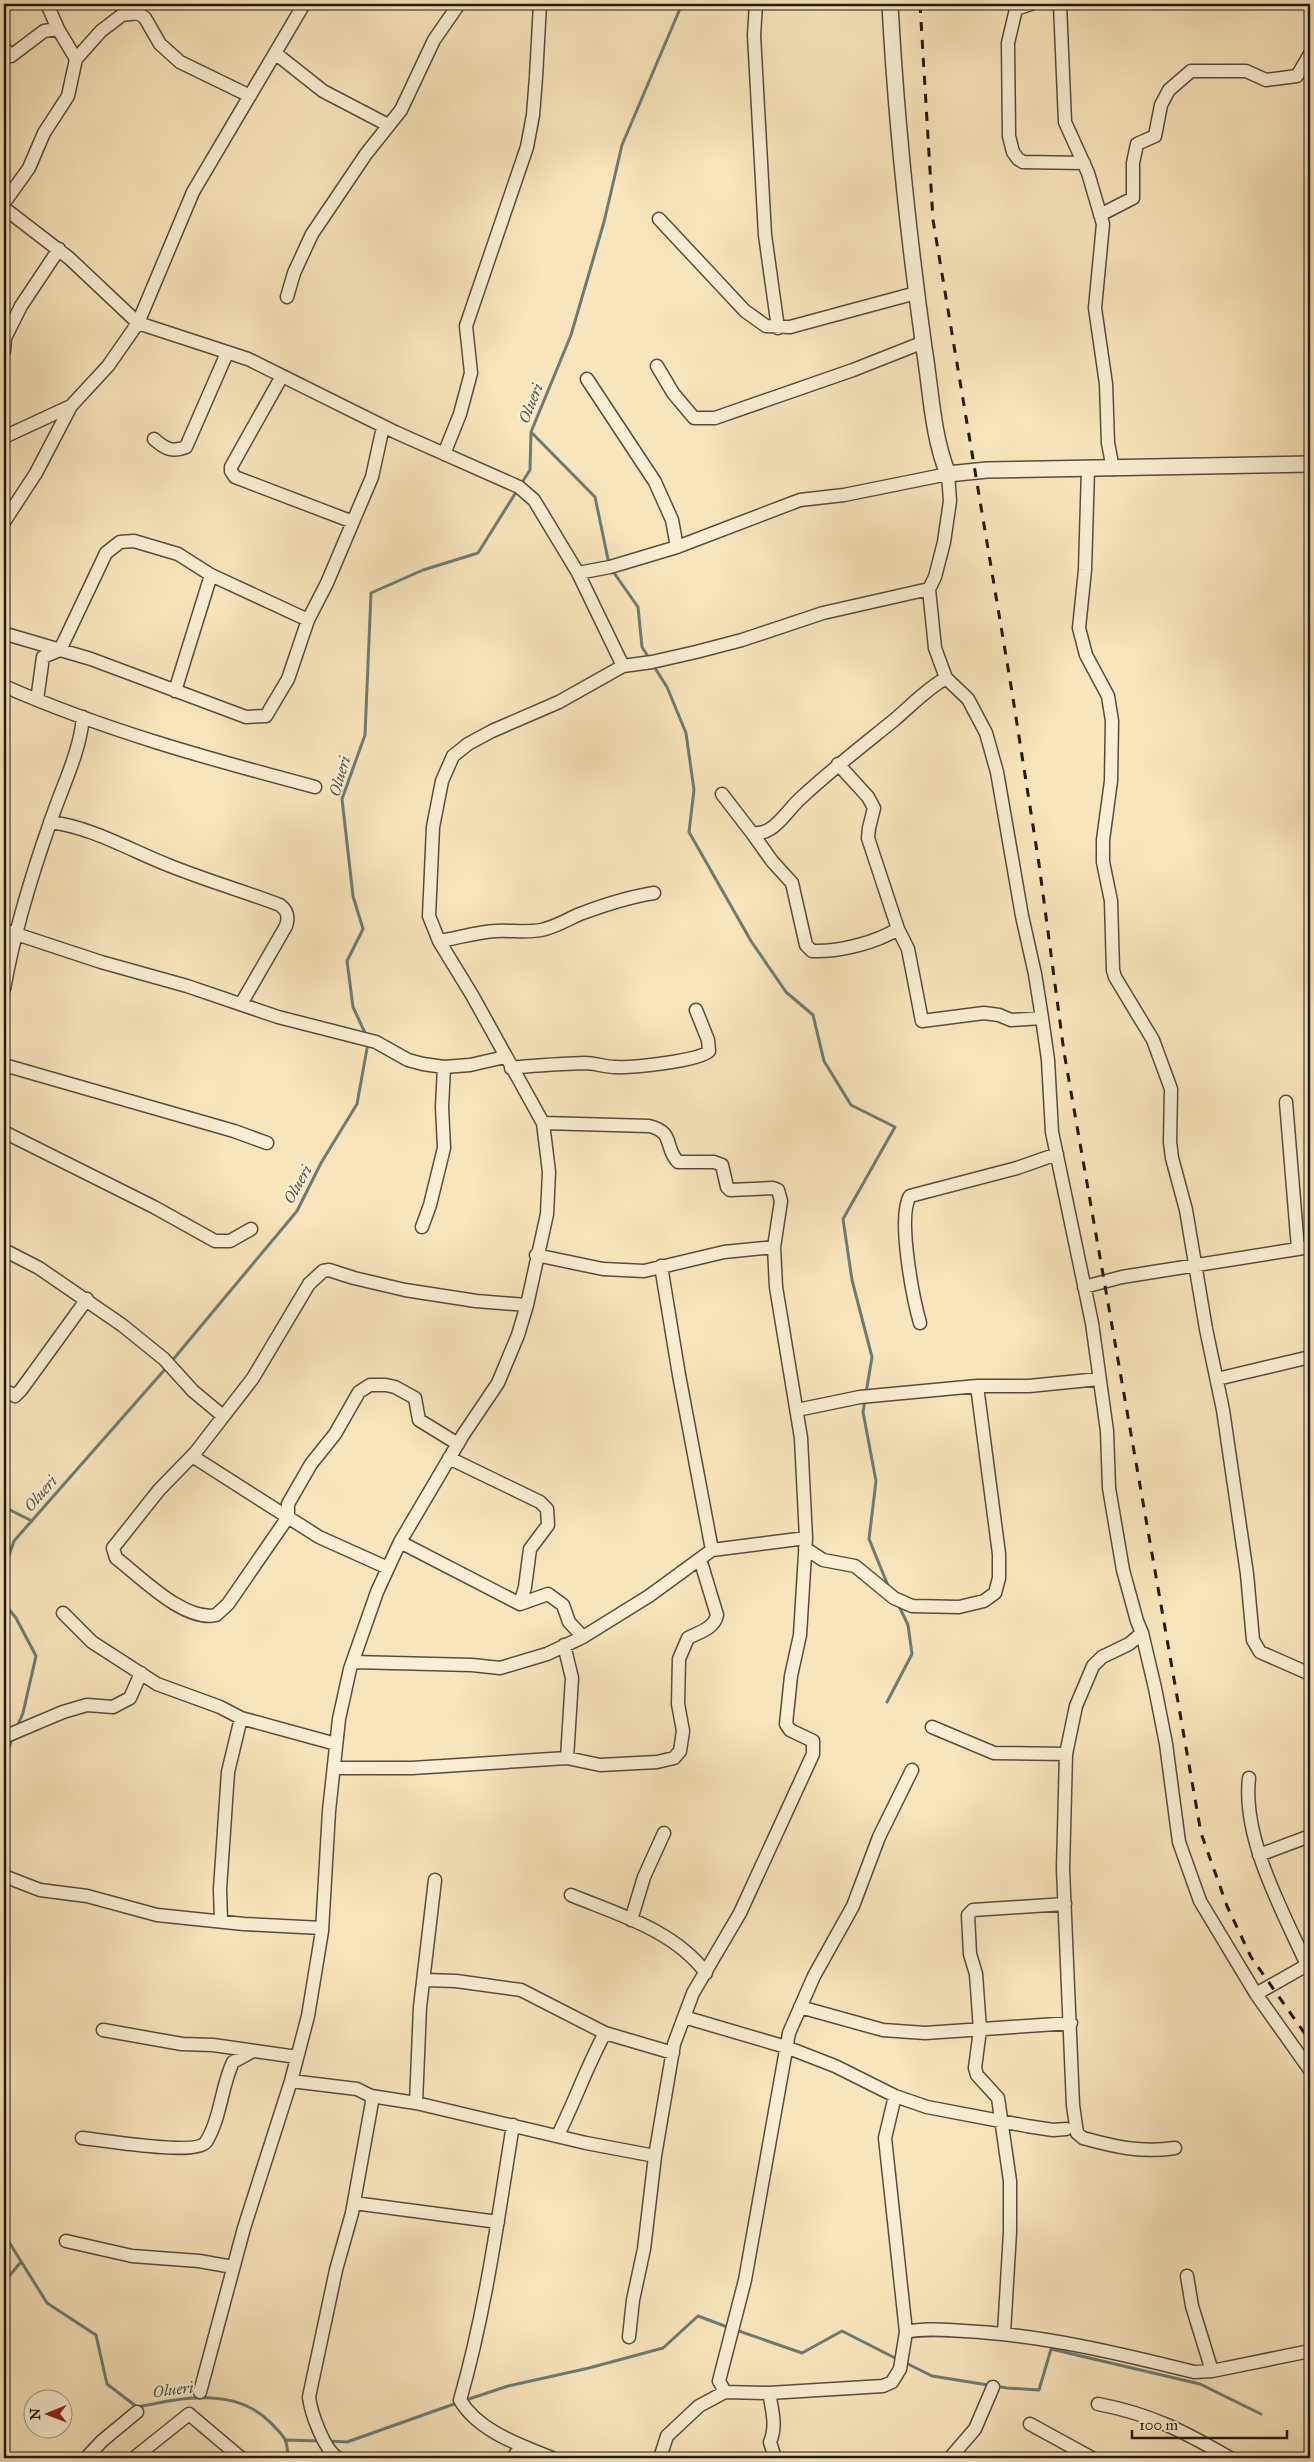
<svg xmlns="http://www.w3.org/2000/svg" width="1314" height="2462" viewBox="0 0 1314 2462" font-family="'IM FELL Great Primer',serif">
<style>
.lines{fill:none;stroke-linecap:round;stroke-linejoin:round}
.stream{stroke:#6c7c74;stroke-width:3}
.minor-casing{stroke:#584c3c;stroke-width:15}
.tertiary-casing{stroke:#584c3c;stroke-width:18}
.minor{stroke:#fbeed4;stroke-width:12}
.tertiary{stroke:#fbeed4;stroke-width:15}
.rail{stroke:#221911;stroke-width:3;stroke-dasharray:9 9;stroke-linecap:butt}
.labels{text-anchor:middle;stroke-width:4;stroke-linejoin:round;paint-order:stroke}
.water-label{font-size:16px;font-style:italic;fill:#4d534b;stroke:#fbeed4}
</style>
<rect width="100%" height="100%" fill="#f9e5bd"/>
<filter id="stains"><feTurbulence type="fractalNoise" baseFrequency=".004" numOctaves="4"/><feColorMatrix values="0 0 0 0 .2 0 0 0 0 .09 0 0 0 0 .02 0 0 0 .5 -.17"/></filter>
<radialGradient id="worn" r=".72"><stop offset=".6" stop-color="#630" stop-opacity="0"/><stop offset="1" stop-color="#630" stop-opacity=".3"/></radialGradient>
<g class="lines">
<path class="stream" d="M532,433l63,64 14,67
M521,484l9,-14 1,-38 40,-97 33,-113 18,-77 60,-141
M612,570l26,37 4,40 7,11
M653,665l14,22 19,46 8,57 -5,42 62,109 35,51 27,23 11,46 27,44 44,22 -52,92 9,61 20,77 -6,36
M366,1035l-13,-28 -6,-46 16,-32 -10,-33 -11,-97 23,-64 6,-142 52,-23 55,-17 40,-64
M171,1362l126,-151 24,-48 36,-59 11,-61
M865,1400l-2,12 13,69 -7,58 20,49
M4,1507l28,14
M4,1570l10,-29 153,-174
M4,1603l12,15 20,38 -13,57 -6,14
M887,1702l25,-48 -4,-29 -10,-21
M4,1760l9,-23
M4,1867l4,6
M4,1938l5,-57
M4,2234l43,69 49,32 11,49 30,23c44,-9 98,-21 134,16 14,15 16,14 17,35
M4,2282l17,-20
M736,2330l66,23 40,-22 57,29
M904,2362l28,14 75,12 32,2 12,-41 149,35 61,30
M466,2400l42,-14 81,-18 74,-20 35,-32 32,12
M287,2440l32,1
M328,2441l19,1 110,-39"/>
<defs>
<path id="minor" d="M47,4l11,25 18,30
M756,4l-2,31 11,200 13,93
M1031,4l-15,5 -8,34 1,93 4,16 5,7 5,3 61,1
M1060,4l5,118 23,51 15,51 -8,84 11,76 2,59 5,26
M4,48l7,8 33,-25 14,-2
M275,53l48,38 65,34
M4,203l25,-35 15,-35 24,-37 8,-37 25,-28 21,-16 16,-2 7,5 15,26 20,18 70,34
M4,208l65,50 69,65 110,36 147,73 124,55 15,13 44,73 45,93
M1100,215l33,-17v-35l4,-19 18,-8 6,-31 8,-15 22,-19h55l20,9 31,-4 13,-22
M659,219l86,92 21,15 24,1 126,-34
M287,297l7,-24 18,-39 54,-80 35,-44 33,-70 25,-36
M4,351l1,-13 16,-32 38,-57
M657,366l16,27 21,25h21l138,-48 71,-28
M282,376l-51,91v4l4,6 118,45
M587,379l68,103 17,38 5,27
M4,437l67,-31
M154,439c10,9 18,14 32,8l41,-94
M444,454l16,-40 11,-41 -5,-47 61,-179 6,-32 3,-38 4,-73
M1088,469l-3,101 -6,58 7,27 22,41 4,25 -1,60 -8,59v22l8,39 2,69 2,7 38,63 18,49 -1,53 2,16 14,52 20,119 17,81 24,164 6,66 7,12 50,22
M4,522l32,-49 35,-67 37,-40 30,-43 55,-131 111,-188
M578,573l32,-6 67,-20 123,-47 44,-5 104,-21 2,27 -6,41 -9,35 -6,12 6,59 11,30 22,21 18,34 11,39 25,144 13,58 7,44 6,42 4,72 40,191 15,108 2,57 14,82 14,51 5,12 13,55 11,56 13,98 21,59 56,93 54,76
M6,634l85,25 155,58 20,-1 22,-37 20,-59 19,-37 45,-106 11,-50
M4,686c100,44 205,73 311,101
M175,691l36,-116
M37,700l6,-43 17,-7 46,-97 14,-11 14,-1 44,13 33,21 97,45
M838,764l30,33 6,11 -5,20 -1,10 30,91 10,20 14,72 62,-8 15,2 12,5 31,-2
M722,794l30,39c6,1 12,0 18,-4 12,-7 21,-23 32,-32 29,-27 60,-51 91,-76 18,-15 32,-31 53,-43
M50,822c41,5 80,28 118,43 37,15 75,26 112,40 8,6 9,12 6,21l-45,78
M752,833l20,28 20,22 14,62 6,6c27,1 63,-8 86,-22
M4,930l97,32 86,24 91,31 98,25 32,18 15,4 21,3 26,-2 35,-8
M439,941c19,-3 38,-9 57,-10 15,-1 29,2 45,-1 15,-3 25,-10 39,-16 24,-9 48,-17 74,-21
M4,989c10,-56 27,-112 46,-166 11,-34 30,-70 33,-106
M4,1065l230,66 33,12
M511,1068c25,-3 49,-4 74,-5 10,0 20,4 30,4 17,1 84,-6 94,-16l-1,-11 -12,-30
M1286,1102l12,147
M543,1123l106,3c26,6 15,22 29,36h36l8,3 5,22 3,3 43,-2 5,2 3,11 -7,46 2,40 25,151 5,100 -6,97 -9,41 -5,48 4,6 23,11v13l-73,159 -47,80 -19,51 -19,112 -11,93 -11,51 -4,37
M4,1132l150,75 61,34h15l21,-12
M422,1227l8,-22 14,-57 -2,-41 2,-40
M4,1250l35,18 83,57 42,34 29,32 30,25
M536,1255l67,14 41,2 80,-19 50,-5
M661,1266l18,109 33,175
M1084,1287l38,-10 188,-30
M920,1323c-7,-25 -23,-106 -10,-127l107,-28 40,-14
M1217,1379l93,-22
M4,1390l11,6 6,-6 66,-91
M797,1410l63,-13 117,-11
M458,1444l-39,-24 -4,-22 -20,-11 -9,-2h-16l-11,7 -24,42 -24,30 -23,40v13l-60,87 -12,11c-32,7 -75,-38 -100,-57l-3,-10 46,-58 36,-37 58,-75 56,-94 14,-13 6,-1 25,8 51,12 71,11 51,4
M192,1456l127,81 69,31
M449,1458l91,44 7,7 1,16 -18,24 -5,38 -5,17
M400,1542l120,62 28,-10 15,11 6,17 14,15
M805,1548l18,12 32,6 39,32 18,8 47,1 25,-6 11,-8 4,-15v-24l-22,-168h52l70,-7
M63,1613l29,29 65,42 63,23 21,11 95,26
M1142,1633l-13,11 -27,13 -9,9 -17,40 -10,48 -3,115 10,236 4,28 6,5c32,9 59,15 92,10
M564,1645l8,33 -5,80
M353,1662l119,3 28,3 47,-14 36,-17 66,-41 63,-46 94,-12
M932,1727l62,26 72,1
M4,1737l59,-25 24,-7 26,2 17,-9 11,-25
M334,1768h78l155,-10 33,7 57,-3 17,-4 6,-7 3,-20 -5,-27 1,-45 9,-21c11,-6 26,-9 29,-23l-17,-56
M1249,1778c-7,60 33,132 58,187l3,-2
M1259,1855l51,-19
M4,1876l36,14 47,6 70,19 87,9 78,4
M571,1895c48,20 103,35 135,78
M631,1920l13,-43 20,-44
M221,1921l-1,-32 8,-117 13,-54
M425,1980l31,1 65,9 84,43 68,20
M1256,1994l51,-29
M800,2007l83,23 42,3 146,-10
M684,2017l102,30 49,19 60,30 32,11 100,19 26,4 13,-1
M103,2030l79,14 31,1 84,12
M291,2081l66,8 14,7 45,7 170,40 69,13
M416,2103l4,-96 15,-127
M513,2125c-15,92 -27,185 -53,275 18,31 60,45 92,58
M558,2135c17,-34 29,-69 47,-102
M82,2138c20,2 114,18 124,4 15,-24 15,-55 27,-80l20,-11
M354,2203l144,19
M66,2241l66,15 67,5 34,6
M1187,2276l5,30 20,65
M906,2332c19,-4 39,-2 58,-1 78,4 154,22 230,41l18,-1 98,-20
M1004,2333l6,-101v-51l-12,-83 -21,-23 -2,-7 5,-38 -4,-56 -6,-20 -2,-39 5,-5 92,-6
M200,2392l44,-164 47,-147 17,-65 14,-85 7,-120 10,-92 11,-50 27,-77 23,-50 63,-107 35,-52 20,-48 9,-30 20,-91 2,-42 -6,-49 -71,-128 -33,-54 -10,-25 4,-89 9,-46 11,-25 15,-12 24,-13 67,-29 64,-36 29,-4 44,-10 46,-12 81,-27 106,-24
M725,2392l-6,-11 26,-101 44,-247 25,-57 39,-70 26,-69 33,-67
M769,2393l114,-7 9,-4 8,-13 6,-37 -21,-194 10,-42
M1098,2404c53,10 87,28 132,54
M1030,2424l62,34
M86,2458l16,-17 35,-29
M134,2458l55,-44 52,44
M338,2458c-14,-8 -27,-45 -29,-61l27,-127 16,-57 20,-111 -1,-6
M513,2458l8,-12
M660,2458l7,-22 32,-30 26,-14 44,1c3,16 8,34 1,49l5,16
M950,2458l25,-29 18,-42"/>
<path id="tertiary" d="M890,4c6,115 18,229 34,344 7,41 8,87 24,126l39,-4 323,-6"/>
</defs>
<use href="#minor" class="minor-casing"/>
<use href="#tertiary" class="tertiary-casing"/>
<use href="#minor" class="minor"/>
<use href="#tertiary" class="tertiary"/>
<path class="rail" d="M920,4l13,216 79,472 27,172 25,188 137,781 26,73 24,51 59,84"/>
</g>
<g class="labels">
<g class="water-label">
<text transform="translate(530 403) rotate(-68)" y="6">Olueri</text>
<text transform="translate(339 776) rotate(-74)" y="6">Olueri</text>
<text transform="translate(297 1184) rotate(-60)" y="6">Olueri</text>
<text transform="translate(40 1493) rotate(-49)" y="6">Olueri</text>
<text transform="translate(173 2389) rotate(-7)" y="6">Olueri</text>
</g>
</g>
<rect width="1314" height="2462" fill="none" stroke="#f9e5bd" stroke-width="20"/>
<rect x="5" y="5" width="1304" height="2452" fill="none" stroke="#221911" stroke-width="2.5"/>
<rect x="10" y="10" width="1294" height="2442" fill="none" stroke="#221911"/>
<g transform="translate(48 2414) rotate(269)"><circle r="24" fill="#fbeed4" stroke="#a49986"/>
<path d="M0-4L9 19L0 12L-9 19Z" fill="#8f2418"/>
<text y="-8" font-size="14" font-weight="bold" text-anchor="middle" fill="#221911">N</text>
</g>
<path d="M1132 2430v8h155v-8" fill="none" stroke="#221911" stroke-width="2.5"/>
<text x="1139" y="2430" font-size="15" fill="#221911" stroke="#fbeed4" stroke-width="4" paint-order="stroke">100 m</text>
<rect width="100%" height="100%" filter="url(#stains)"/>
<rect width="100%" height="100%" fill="url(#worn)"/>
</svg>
